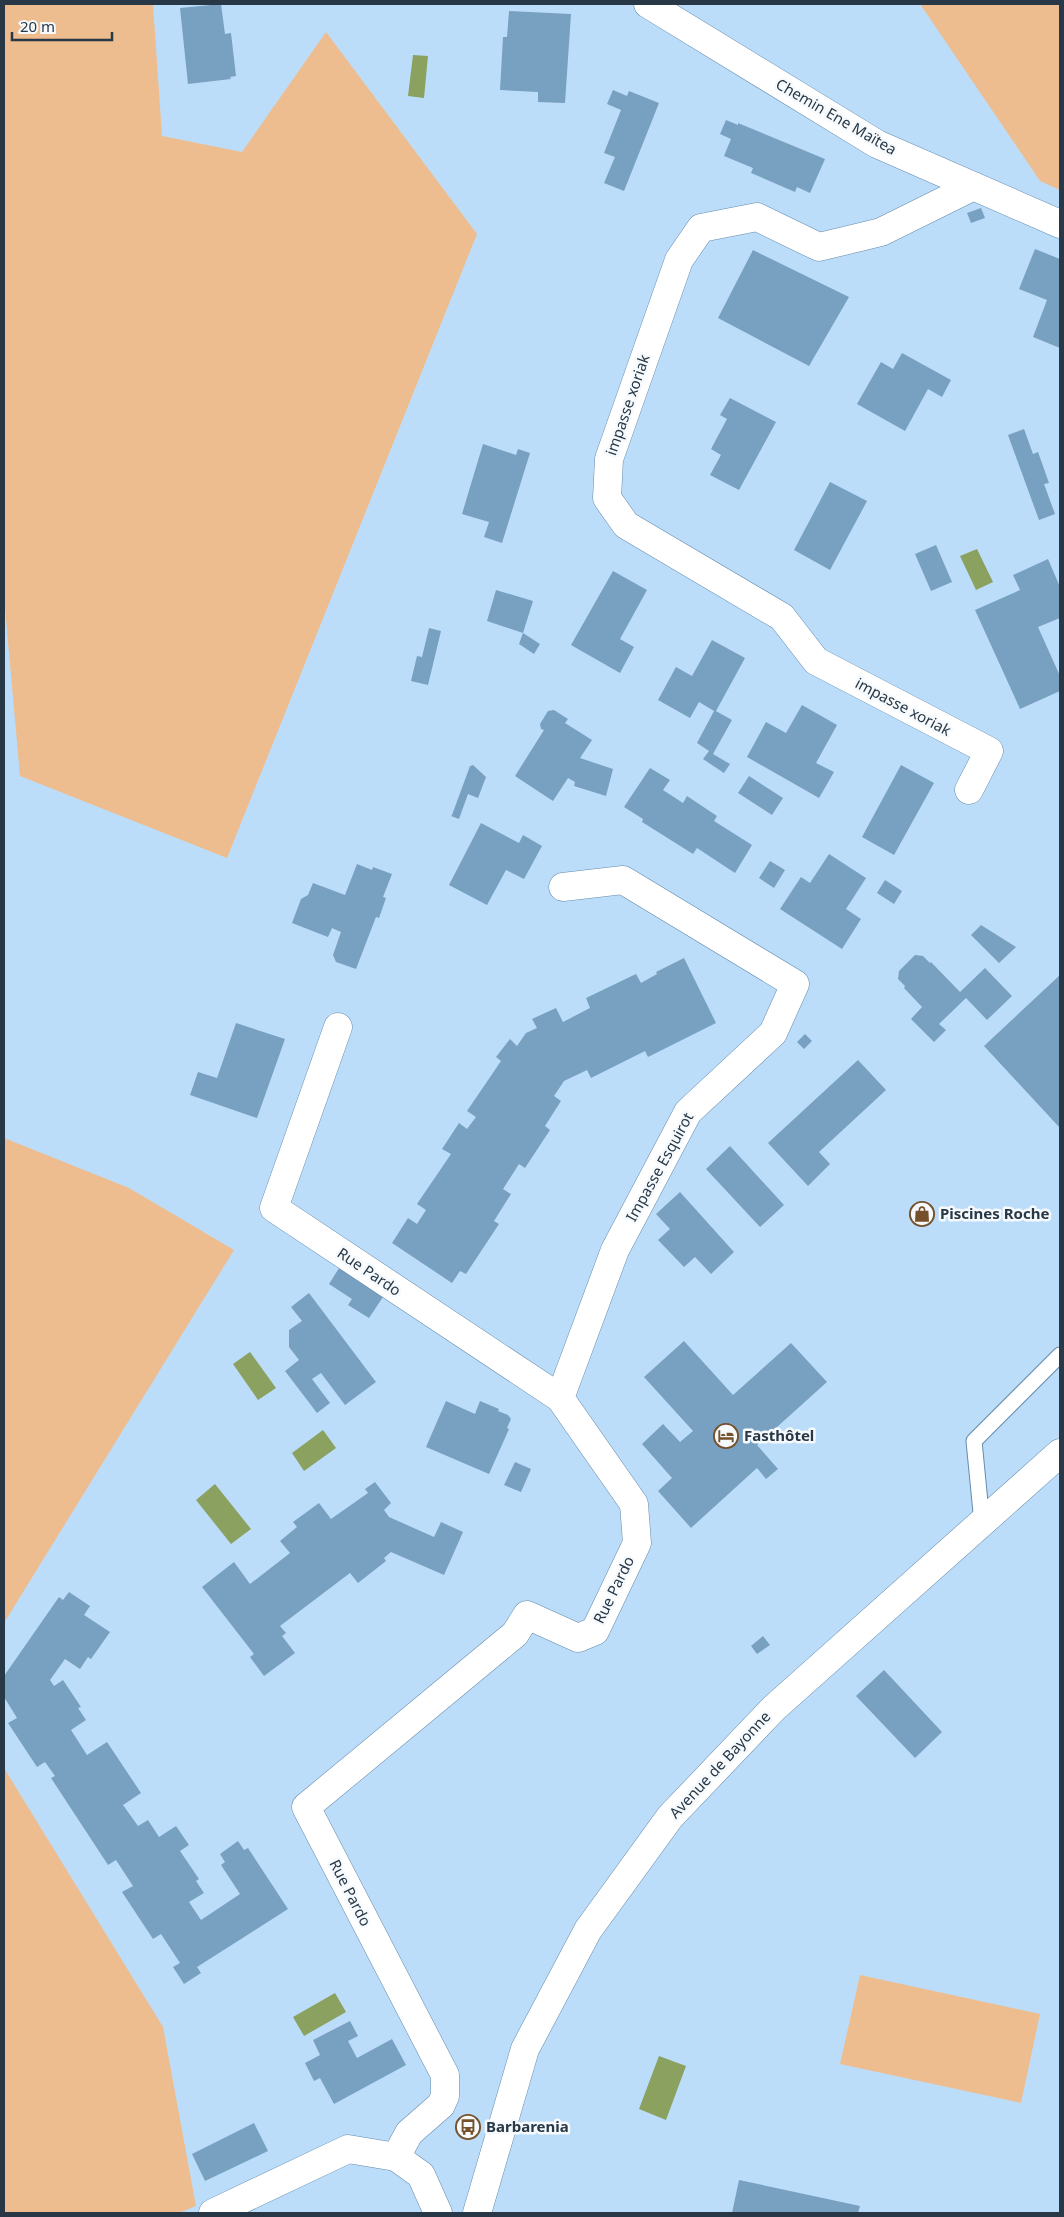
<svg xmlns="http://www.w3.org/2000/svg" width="1064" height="2217" viewBox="0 0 1064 2217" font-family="'Noto Sans',sans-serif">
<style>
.green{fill:#eebd8f}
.water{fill:#8aa15f}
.building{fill:#78a0c1}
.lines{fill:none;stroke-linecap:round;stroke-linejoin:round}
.lane-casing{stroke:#648bac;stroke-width:17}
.street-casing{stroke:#648bac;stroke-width:29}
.secondary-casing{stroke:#648bac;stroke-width:29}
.primary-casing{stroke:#648bac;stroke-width:29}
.lane{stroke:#fff;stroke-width:15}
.street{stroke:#fff;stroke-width:28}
.secondary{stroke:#fff;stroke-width:28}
.primary{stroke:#fff;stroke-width:28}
.labels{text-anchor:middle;stroke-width:5;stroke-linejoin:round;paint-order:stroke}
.street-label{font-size:15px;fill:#283846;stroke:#f6fafd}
.poi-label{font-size:15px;font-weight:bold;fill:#283846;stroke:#f6fafd;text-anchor:start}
</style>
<rect width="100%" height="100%" fill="#bcddf9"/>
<path class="green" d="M4,4h149l9,132 80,16 84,-120 151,202 -250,624 -207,-82 -16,-179z
M920,4h140v186l-20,-9z
M4,1138l125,50 105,62 -230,373z
M4,1768l159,259 33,179 -17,7h-175z
M860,1975l180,39 -19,89 -181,-39z"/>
<path class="water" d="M413,55l15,1 -4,42 -16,-2z
M977,549l16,33 -17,8 -16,-34z
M250,1352l26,36 -18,12 -25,-36z
M323,1430l13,18 -32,23 -12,-18z
M215,1484l36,45 -20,15 -35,-44z
M335,1993l11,19 -42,24 -11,-19z
M659,2056l27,10 -20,54 -27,-11z"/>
<path class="building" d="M221,4l4,30 6,-1 5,43 -6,1 1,2 -43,5 -8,-76z
M509,11l62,3 -6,89 -27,-1v-10l-38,-2 3,-53h4z
M613,90l14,6 2,-5 30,12 -35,88 -20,-8 11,-26 -11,-4 17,-43 -14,-6z
M726,120l12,5v-2l87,36 -15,34 -13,-6 -2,5 -44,-19 2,-5 -29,-12 7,-17 -11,-5z
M981,208l4,10 -14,5 -4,-10z
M1035,249l25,10v89l-27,-11 14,-37 -28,-11z
M753,250l96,47 -40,69 -91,-48z
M902,353l49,27 -9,17 -14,-8 -23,42 -48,-27 24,-42 12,7z
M730,398l46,24 -37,68 -29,-15 11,-20 -10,-6 16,-30 -7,-4z
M1024,429l9,25 5,-2 11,31 -5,1 11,30 -16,6 -31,-85z
M483,444l33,11 2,-6 12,4 -28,90 -18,-6 5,-15 -27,-8z
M830,482l37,19 -37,69 -36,-20z
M936,545l16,37 -21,9 -16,-37z
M1048,559l12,28v31l-22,9 22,49v15l-40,18 -45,-99 45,-20 -7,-15z
M613,571l34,19 -27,49 14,8 -14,26 -49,-28z
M496,590l37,11 -10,32 -36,-12z
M429,628l12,3 -13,54 -17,-4 6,-25 5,1z
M523,633l17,11 -6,10 -15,-10z
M712,640l33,18 -29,53 16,9 -19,34 17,10 -6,9 -21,-14 6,-8 -12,-8 17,-32 -15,-9 -9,16 -32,-18 18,-33 16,9z
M802,705l35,20 -21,38 18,9 -15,26 -72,-41 19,-35 20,11z
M554,710l14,9 -3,4 27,17 -12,18 33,11 -7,27 -32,-10 1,-4 -7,-4 -15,23 -38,-25 29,-46 -3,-1 -1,-5 8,-13z
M473,765l13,12 -8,21 -10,-4 -9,25 -8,-3 1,-1 18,-49z
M901,765l33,18 -40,72 -32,-18z
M650,768l20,12 -7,10 20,13 4,-7 30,20 -3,5 38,24 -17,28 -38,-25 -4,6 -51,-32 1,-3 -19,-12z
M749,776l34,22 -11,17 -34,-22z
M481,823l38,20 4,-8 19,11 -18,33 -18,-9 -19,35 -38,-20z
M829,854l37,24 -20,31 15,10 -19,30 -62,-40 21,-32 9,6z
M770,861l15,9 -11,18 -15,-10z
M357,864l15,6 1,-3 19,7 -9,23 3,1 -7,20 -3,-1 -20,52 -20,-7 -3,-7 8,-23 -9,-4 -4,9 -36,-14 9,-24 7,-4 5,-12 32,12z
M885,880l17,11 -8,13 -17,-11z
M981,925l35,22 -17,16 -28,-28z
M915,955l8,1 7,7 1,-1 29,30 25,-24 27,28 -25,24 -21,-22 -27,26 7,6 -12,12 -23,-23 11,-12 -18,-19 1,-2 -7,-7 1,-8z
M684,958l32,65 -68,34 -3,-6 -54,27 -4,-8 -23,11 -10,15 7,5 -16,25 5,4 -25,38 -6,-4 -16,25 8,5 -17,27 5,3 -33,50 -6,-3 -8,12 -60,-40 16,-25 9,6 9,-14 -9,-6 34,-50 -9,-5 17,-26 8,6 9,-12 -9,-6 34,-50 -5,-4 14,-18 7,7 9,-13 11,-5 -5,-9 24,-11 7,14 27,-14 -4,-10 50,-24 5,9 16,-9 -1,-2z
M1060,975v153l-76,-82z
M236,1023l49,16 -28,79 -67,-23 8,-23 19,6z
M805,1034l7,7 -8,8 -7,-7z
M858,1060l28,30 -67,62 11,12 -22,22 -40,-43z
M730,1146l54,59 -24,22 -54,-58z
M680,1192l54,60 -23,22 -16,-17 -11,10 -26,-27 12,-11 -14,-15z
M341,1265l44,29 -16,24 -21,-13 4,-6 -23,-15z
M309,1293l67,89 -31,23 -24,-32 -9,6 18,24 -13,10 -32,-42 14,-11 -10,-13v-17l13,-9 -11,-14z
M684,1341l49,54 58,-52 36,39 -70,63 21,24 -12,10 -9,-11 -66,60 -33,-37 14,-13 -30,-34 21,-20 17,18 13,-11 -49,-54z
M446,1401l29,13 5,-13 19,8 -1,2 10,4 3,4 -4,9 2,1 -20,45 -63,-27z
M515,1462l16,7 -10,23 -17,-7z
M375,1482l16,21 -7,7 5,7 45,20 7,-15 22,10 -19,43 -53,-23 -7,6 2,3 -28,22 -8,-10 -70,53 6,7 -4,3 13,17 -31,23 -14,-19 4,-3 -52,-67 32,-25 16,22 40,-31 -10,-12 17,-14 -4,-5 26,-19 12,16 37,-26 -3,-4z
M69,1592l21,14 -6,9 26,17 -19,27 -3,-2 -8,12 -15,-10 -15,21 4,6 9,-6 18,27 -3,1 8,12 -15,10 16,25 20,-13 34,51 -18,12 15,21 10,-6 11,17 17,-11 13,19 -9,6 19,28 -3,2 8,12 -15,9 12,18 39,-26 -19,-29 4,-3 -5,-8 18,-13 6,9 4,-2 40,61 -91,58 4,6 -17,11 -11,-17 7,-4 -19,-29 -8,5 -31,-47 11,-6 -17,-26 -8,5 -57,-87 4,-2 -10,-14 -8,5 -29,-44 9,-5 -13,-21v-21l55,-79 4,3z
M763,1636l7,9 -13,9 -6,-8z
M884,1670l58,62 -27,26 -59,-62z
M350,2021l8,15 -10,5 9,17 35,-19 14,26 -72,39 -14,-26 -6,3 -9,-18 15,-8 -7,-15z
M254,2123l14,28 -63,30 -13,-27z
M739,2180l121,26 -2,7h-126z"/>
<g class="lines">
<defs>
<path id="lane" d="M982,1523l-8,-82 86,-86"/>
<path id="street" d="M648,4l229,140 183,80
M969,790l20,-39 -173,-90 -34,-44 -156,-92 -19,-27 2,-39 70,-199 22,-32 56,-11 62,30 62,-15 93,-46
M338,1027l-64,181 286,190 74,106 3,39 -42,88 -17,7 -51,-23 -12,19 -209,173 139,268v21l-4,9 -32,28 -13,24
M560,1398l55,-148 73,-138 85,-79 22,-49 -172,-104 -60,7"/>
<path id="secondary" d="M213,2213l135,-64 48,8 25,18 17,38"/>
<path id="primary" d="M477,2213l48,-164 63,-119 82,-113 104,-109 286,-255"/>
</defs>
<use href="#lane" class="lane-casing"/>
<use href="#street" class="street-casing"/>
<use href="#secondary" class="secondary-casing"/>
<use href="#primary" class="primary-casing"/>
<use href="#lane" class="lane"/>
<use href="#street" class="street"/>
<use href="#secondary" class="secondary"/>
<use href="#primary" class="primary"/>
</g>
<defs>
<symbol id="shop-ring" viewBox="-11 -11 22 22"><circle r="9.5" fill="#f6fafd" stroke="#75502b" stroke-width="1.5"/><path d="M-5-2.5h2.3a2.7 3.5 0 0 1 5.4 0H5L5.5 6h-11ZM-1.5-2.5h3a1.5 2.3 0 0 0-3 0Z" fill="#75502b"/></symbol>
<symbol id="hotel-ring" viewBox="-11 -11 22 22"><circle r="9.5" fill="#f6fafd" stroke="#75502b" stroke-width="1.5"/><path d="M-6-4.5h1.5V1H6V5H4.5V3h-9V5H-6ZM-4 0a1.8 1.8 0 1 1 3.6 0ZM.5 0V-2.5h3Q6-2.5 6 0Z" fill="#75502b"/></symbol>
<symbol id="bus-ring" viewBox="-11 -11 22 22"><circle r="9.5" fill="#f6fafd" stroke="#75502b" stroke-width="1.5"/><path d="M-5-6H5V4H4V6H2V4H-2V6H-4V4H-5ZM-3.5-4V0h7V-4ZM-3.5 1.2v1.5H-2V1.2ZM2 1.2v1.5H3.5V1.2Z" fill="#75502b"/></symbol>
</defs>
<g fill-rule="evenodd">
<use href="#shop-ring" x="908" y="1200" width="28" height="28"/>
<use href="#hotel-ring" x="712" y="1422" width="28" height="28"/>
<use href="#bus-ring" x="454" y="2113" width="28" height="28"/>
</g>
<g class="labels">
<g class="street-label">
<text transform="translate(836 117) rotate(30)" y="5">Chemin Ene Maïtea</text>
<text transform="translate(628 405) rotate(-71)" y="5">impasse xoriak</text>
<text transform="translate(903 707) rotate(28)" y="5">impasse xoriak</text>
<text transform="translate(660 1167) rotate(-61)" y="5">Impasse Esquirot</text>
<text transform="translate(369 1272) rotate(34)" y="5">Rue Pardo</text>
<text transform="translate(614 1590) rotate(-64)" y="5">Rue Pardo</text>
<text transform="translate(720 1765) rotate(-47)" y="5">Avenue de Bayonne</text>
<text transform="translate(350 1893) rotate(63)" y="5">Rue Pardo</text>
</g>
<g class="poi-label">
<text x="940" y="1219">Piscines Roche</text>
<text x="744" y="1441">Fasthôtel</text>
<text x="486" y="2132">Barbarenia</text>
</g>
</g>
<rect width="1064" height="2217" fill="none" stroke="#283846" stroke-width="10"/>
<path d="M12 32v8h100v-8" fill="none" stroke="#283846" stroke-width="2.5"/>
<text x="20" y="32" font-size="15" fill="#283846" stroke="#f6fafd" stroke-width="4" paint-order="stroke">20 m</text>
</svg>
